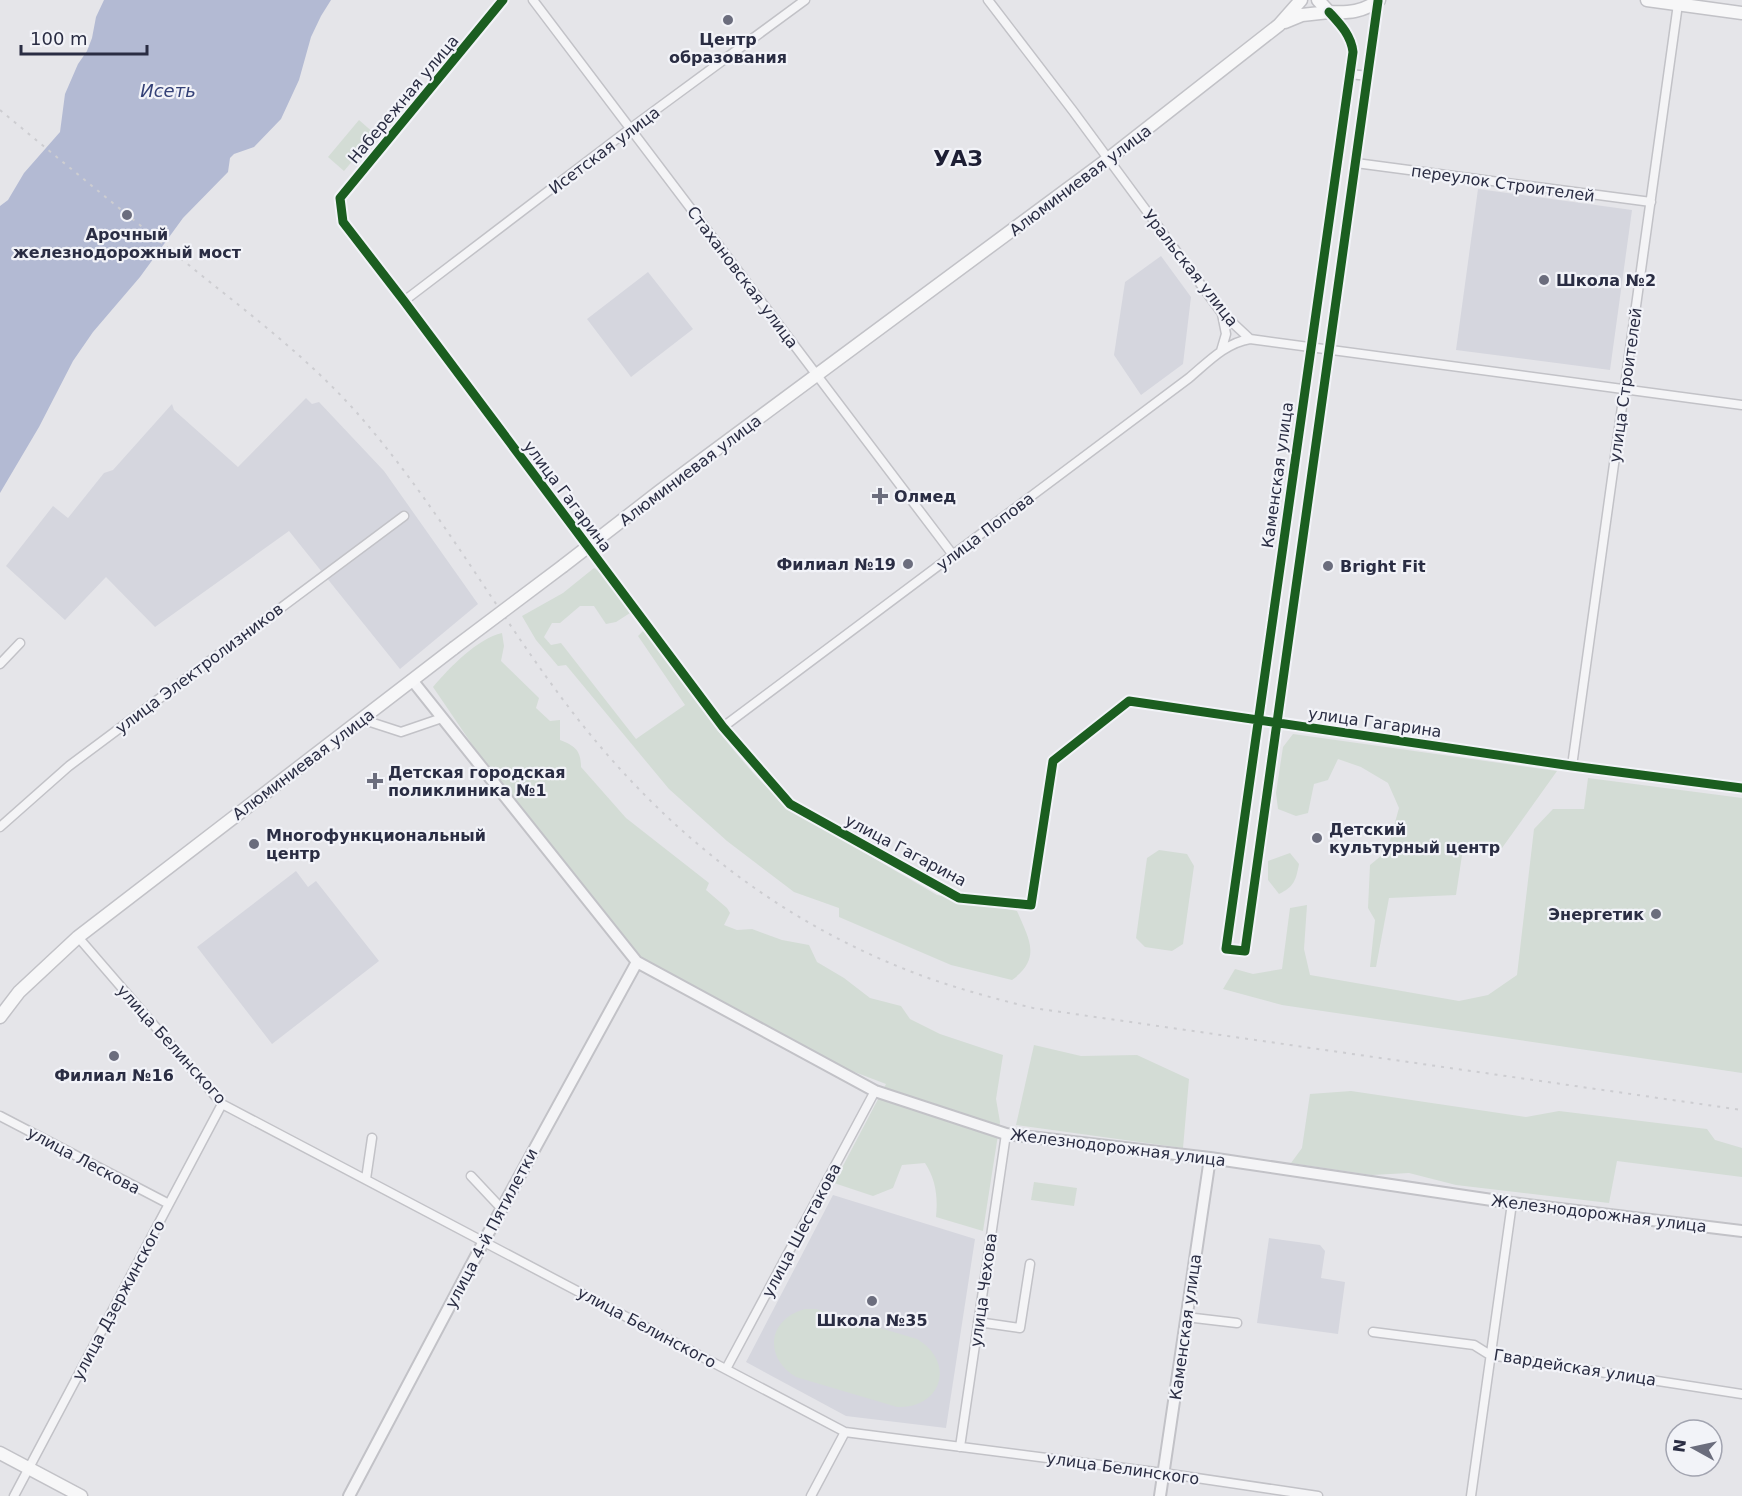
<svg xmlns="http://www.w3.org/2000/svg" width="1742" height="1496" viewBox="0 0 1742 1496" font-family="'DejaVu Sans',sans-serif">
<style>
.built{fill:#d5d6de}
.green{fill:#d3dcd5}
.water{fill:#b3bad3}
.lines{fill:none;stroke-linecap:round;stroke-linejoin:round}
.minor-casing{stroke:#c2c2c7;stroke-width:11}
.tertiary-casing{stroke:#c2c2c7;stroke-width:14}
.secondary-casing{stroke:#c2c2c7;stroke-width:15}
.minor{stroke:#f4f4f6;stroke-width:8}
.tertiary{stroke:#f4f4f6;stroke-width:10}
.secondary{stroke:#f7f7f8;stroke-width:12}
.rail{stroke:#cdcdd1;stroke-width:2;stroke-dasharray:3 6;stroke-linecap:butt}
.secondary-bridge-casing{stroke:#c2c2c7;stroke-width:15;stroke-linecap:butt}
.secondary-bridge{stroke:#f7f7f8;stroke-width:12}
.cycleway-casing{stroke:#f2f3f8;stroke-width:13}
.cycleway{stroke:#1b5e20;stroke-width:9}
.poi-dot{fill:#6b6d7d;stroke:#f2f3f8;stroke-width:2}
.labels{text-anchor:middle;stroke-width:4.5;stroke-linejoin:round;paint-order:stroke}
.poi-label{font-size:16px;font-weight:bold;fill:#2a2d43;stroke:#f2f3f8;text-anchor:start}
.street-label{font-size:16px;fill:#2a2d43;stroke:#f2f3f8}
.water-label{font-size:18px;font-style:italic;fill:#344177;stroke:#f2f3f8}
.district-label{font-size:22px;font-weight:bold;fill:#1d1e34;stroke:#f2f3f8}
</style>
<rect width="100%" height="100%" fill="#e5e5e9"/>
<path class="built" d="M1478,189l154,21 -22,160 -154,-20z
M1161,256l30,41 -8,67 -42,31 -27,-40 11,-73z
M648,272l45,57 -62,48 -44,-58z
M306,398l6,6 7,-2 65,69 94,133 -78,65 -111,-138 -134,96 -49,-50 -41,43 -59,-54 47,-60 15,12 36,-45 9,-3 59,-66 2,6 64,57z
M296,871l12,16 8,-6 63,80 -107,83 -75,-97z
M833,1195l142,44 -29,189 -100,-12 -100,-54z
M1269,1238l51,7 5,6 -4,27 24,4 -7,52 -81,-11z"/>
<path class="green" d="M359,120l16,14 -31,37 -16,-14z
M594,568l8,5 28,40 -14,9 -10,2 -12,-18h-14l-20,17h-8l-8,14 7,8 10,-2 75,96 49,-34 -47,-69 6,-6c44,59 91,132 147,180l146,85 80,16c12,28 25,47 -5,69l-61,-15 -112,-48v-9l-45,-16 -67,-51 -58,-52 -103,-124 -8,1 -22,-26 -14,-24 41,-23z
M502,633l2,13 -3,15 38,37 -3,10 14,13 10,-1v20c15,6 21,10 21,27l45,51 83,65 -3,7 21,18 3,5 -6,12 13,5 15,-1 30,11 27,5 8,17 27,16 26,20 31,8 9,13 30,15 63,21 -7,44 4,23 -17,109 -47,-14c2,-20 0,-37 -11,-54l-23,2 -9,23 -20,8 -39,-13 52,-99 -42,-16 -204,-111 -156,-195 -51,-75c16,-19 45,-49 69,-54z
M1293,734l264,37 -55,77 -38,-6 -8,53 -67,3 -13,69h-6l5,-47 -7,-12 2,-43 17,-14 12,-43 -11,-25 -27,-16 -23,-8 -10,21 -14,4 -6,29 -12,3 -18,-7 -2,-16 7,-46z
M1588,778l154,20v275l-460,-68 -59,-16 12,-20 18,5 29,-5 8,-61 17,-3 -3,44 6,26 149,26 29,-6 29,-20 17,-146 19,-20h31z
M1159,850l28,4 7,12 -11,78 -11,7 -27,-4 -9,-9 11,-80z
M1290,853l9,11c-3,16 -5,23 -20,30l-11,-14v-19z
M1034,1045l47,11 56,-1 52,24 -6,69 -167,-23z
M1351,1091l175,26 33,-6 148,18 8,11 27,8v29l-125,-16 -8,42 -153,-18 -47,-12 -37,2 -81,-12 11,-15 8,-54z
M1034,1182l43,6 -3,18 -43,-6z
M805,1309h11l101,30c39,23 25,70 -20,68l-101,-30c-33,-20 -28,-58 9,-68z"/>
<path class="water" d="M104,0h227l-10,16 -10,21 -12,43 -18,39 -27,28 -20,7 -4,4 -2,14 -45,46 -43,59 -47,55 -20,29 -34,66 -39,66v-287l8,-6 16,-27 36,-41 5,-38 13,-30 9,-13 5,-13 4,-21z"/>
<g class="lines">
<defs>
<path id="minor" d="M503,0l-163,198 3,24 61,79 319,426 67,77 169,94 72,7 22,-144 76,-60 443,65 170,22
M533,0l420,555
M988,0l85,111 148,201 29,27 492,66
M1329,12c11,12 22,23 24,40l-127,897 19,2 133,-950
M1350,74l18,2
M1356,163l295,39
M404,301l227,-173 174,-128
M1221,351l5,-17 -4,-20
M0,664l20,-21
M361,719l40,13 41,-14
M723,727l466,-349c18,-15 36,-35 61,-39
M1572,766l106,-762
M0,827l69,-61 335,-250
M78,937l144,167 623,328 318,41 155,23
M0,1116l169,88
M471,1176l30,32
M366,1179l6,-41
M1186,1317l51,6
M978,1322l42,6 10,-64
M1373,1332l101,13 16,10 252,39
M726,1369l149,-278
M960,1447l46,-313
M14,1496l208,-392
M811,1496l34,-64
M1471,1496l41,-293"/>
<path id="tertiary" d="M412,680l225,282 238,129 131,43 204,24 302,45 230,28
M349,1496l135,-255 153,-279
M1160,1496l50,-338"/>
<path id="secondary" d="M1318,0l11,12c20,1 34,0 50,-12
M1647,0l95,13
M1285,22l17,-7 27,-3
M563,566l97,-75 448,-332 171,-134 22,-25
M0,1017l19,-25 59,-55 376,-289
M0,1453l81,43"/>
</defs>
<use href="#minor" class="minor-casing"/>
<use href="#tertiary" class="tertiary-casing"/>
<use href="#secondary" class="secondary-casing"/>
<use href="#minor" class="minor"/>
<use href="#tertiary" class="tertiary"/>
<use href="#secondary" class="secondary"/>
<path class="rail" d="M0,110c67,56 134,110 201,165 54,43 111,87 157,139 79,90 137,196 209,291 90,119 205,213 345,267 39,15 80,26 121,36l709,102"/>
<defs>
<path id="secondary-bridge" d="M454,648l109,-82"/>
</defs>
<use href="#secondary-bridge" class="secondary-bridge-casing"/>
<use href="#secondary-bridge" class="secondary-bridge"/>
<defs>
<path id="cycleway" d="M503,0l-163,198 3,24 61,79 319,426 67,77 169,94 72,7 22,-144 76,-60 443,65 170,22
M1329,12c11,12 22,23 24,40l-127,897 19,2 133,-950"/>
</defs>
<use href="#cycleway" class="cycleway-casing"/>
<use href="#cycleway" class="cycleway"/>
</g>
<g class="poi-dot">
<circle cx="728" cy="20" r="6"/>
<circle cx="127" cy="215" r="6"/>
<circle cx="1544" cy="280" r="6"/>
<path d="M877 487h6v6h6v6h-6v6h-6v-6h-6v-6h6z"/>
<circle cx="908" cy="564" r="6"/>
<circle cx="1328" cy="566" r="6"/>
<path d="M372 772h6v6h6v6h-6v6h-6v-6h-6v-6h6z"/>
<circle cx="1317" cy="838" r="6"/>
<circle cx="254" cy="844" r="6"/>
<circle cx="1656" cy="914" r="6"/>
<circle cx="114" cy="1056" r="6"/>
<circle cx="872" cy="1301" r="6"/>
</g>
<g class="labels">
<g class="poi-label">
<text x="728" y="45" text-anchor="middle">Центр<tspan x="728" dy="18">образования</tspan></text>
<text x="127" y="240" text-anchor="middle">Арочный<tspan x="127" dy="18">железнодорожный мост</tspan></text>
<text x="1556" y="286">Школа №2</text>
<text x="894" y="502">Олмед</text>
<text x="896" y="570" text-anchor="end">Филиал №19</text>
<text x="1340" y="572">Bright Fit</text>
<text x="388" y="778">Детская городская<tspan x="388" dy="18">поликлиника №1</tspan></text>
<text x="1329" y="835">Детский<tspan x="1329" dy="18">культурный центр</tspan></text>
<text x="266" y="841">Многофункциональный<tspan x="266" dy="18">центр</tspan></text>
<text x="1644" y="920" text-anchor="end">Энергетик</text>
<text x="114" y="1081" text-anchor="middle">Филиал №16</text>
<text x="872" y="1326" text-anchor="middle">Школа №35</text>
</g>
<g class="street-label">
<text transform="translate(403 99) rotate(-50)" y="6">Набережная улица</text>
<text transform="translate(604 150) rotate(-37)" y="6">Исетская улица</text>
<text transform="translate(1080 180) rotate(-37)" y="6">Алюминиевая улица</text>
<text transform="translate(1503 183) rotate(8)" y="6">переулок Строителей</text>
<text transform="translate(1191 268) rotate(52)" y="6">Уральская улица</text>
<text transform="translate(743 277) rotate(53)" y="6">Стахановская улица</text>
<text transform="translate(1625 385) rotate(-82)" y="6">улица Строителей</text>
<text transform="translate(690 470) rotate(-37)" y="6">Алюминиевая улица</text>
<text transform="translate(1277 475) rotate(-82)" y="6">Каменская улица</text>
<text transform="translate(568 496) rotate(53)" y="6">улица Гагарина</text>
<text transform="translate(985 531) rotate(-37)" y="6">улица Попова</text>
<text transform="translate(199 668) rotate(-37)" y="6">улица Электролизников</text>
<text transform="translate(1375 722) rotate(8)" y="6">улица Гагарина</text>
<text transform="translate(303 764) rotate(-37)" y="6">Алюминиевая улица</text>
<text transform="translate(906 850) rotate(28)" y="6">улица Гагарина</text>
<text transform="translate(172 1044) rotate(48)" y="6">улица Белинского</text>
<text transform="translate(1118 1147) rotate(7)" y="6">Железнодорожная улица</text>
<text transform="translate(84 1160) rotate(28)" y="6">улица Лескова</text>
<text transform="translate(1599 1213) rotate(7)" y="6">Железнодорожная улица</text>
<text transform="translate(491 1228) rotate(-62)" y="6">улица 4-й Пятилетки</text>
<text transform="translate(801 1230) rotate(-62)" y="6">улица Шестакова</text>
<text transform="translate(983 1290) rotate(-82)" y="6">улица Чехова</text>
<text transform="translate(118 1300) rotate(-62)" y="6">улица Дзержинского</text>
<text transform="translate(647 1327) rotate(28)" y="6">улица Белинского</text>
<text transform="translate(1185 1327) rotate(-82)" y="6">Каменская улица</text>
<text transform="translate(1575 1367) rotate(9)" y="6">Гвардейская улица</text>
<text transform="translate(1123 1468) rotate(8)" y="6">улица Белинского</text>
</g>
<g class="water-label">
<text x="168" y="97">Исеть</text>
</g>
<g class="district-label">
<text x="958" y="166">УАЗ</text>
</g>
</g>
<g transform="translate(1694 1448) rotate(278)"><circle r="28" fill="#f2f3f8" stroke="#a2a4b0" stroke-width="1.5"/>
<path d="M0-4.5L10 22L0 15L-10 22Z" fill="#6b6d7d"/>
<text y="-9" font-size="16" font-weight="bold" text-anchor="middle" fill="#2a2d43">N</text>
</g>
<path d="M21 45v9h126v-9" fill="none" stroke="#2a2d43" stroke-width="3"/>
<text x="30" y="45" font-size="18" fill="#2a2d43" stroke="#f2f3f8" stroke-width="4.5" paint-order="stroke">100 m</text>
</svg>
